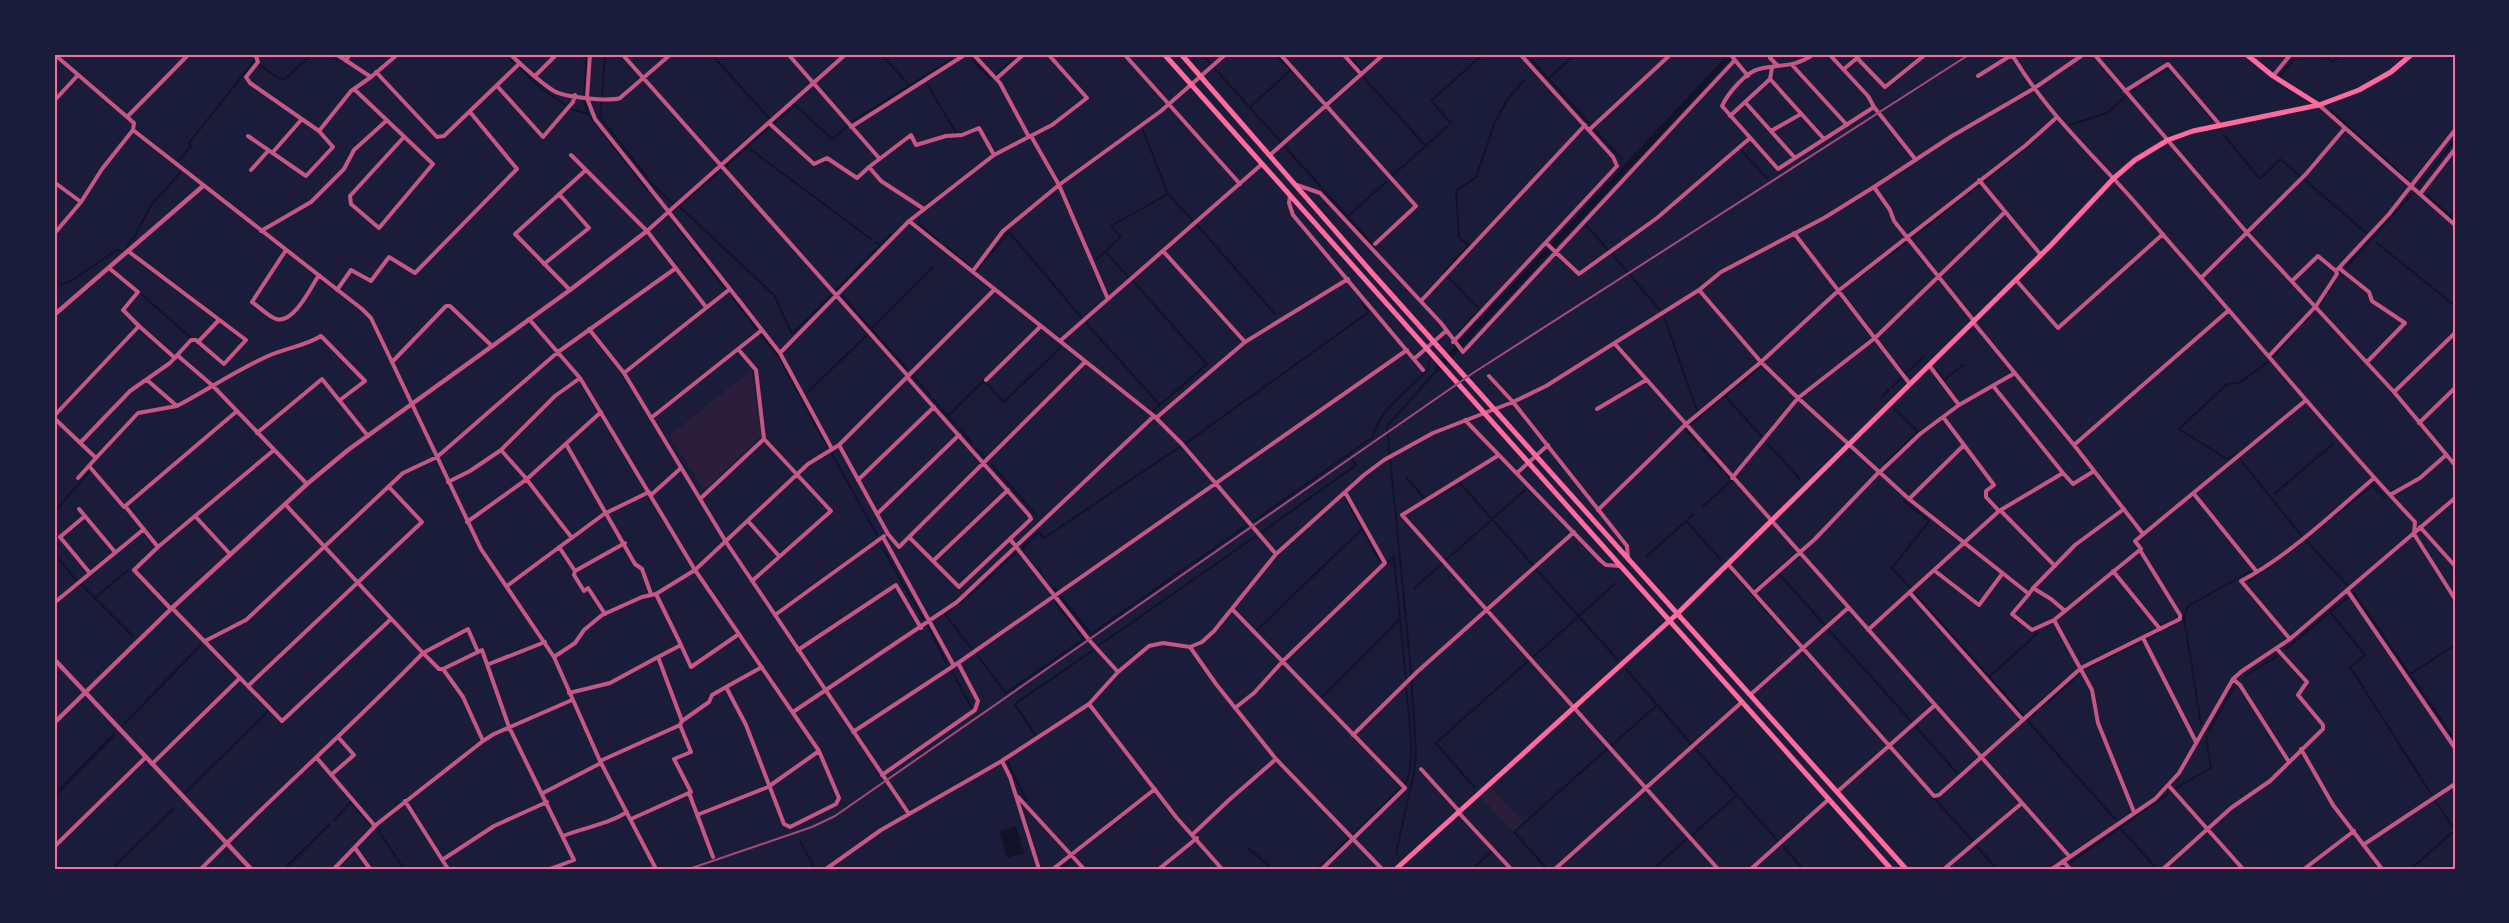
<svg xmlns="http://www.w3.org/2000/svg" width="2509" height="923" viewBox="0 0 2509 923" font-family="Overpass,sans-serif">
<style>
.green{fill:#2a1e3b}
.water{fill:#12122b}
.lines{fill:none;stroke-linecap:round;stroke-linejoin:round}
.stream{stroke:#12122b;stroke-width:2}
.minor{stroke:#c65784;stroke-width:4}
.tertiary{stroke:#c65784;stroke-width:4.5}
.secondary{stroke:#ff6b9d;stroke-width:5}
.primary{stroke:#ff6b9d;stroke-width:5}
.rail{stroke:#a44b75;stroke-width:2}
.neatline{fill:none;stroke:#ff6b9d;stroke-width:2}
</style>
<rect width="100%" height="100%" fill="#1b1b3a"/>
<path class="green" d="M751,370l10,66 -55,53 -3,-1 -34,-52z
M1491,788l33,34 -11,10 -32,-35z"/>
<path class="water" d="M1728,54h8l-297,318 -5,-4z
M113,733l3,2 -62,63v-4z
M1016,826l8,27 -17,5 -8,-27z"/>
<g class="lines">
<path class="stream" d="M330,54l7,6
M504,54l12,11
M711,54l58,64
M881,54l28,31
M1202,54l7,8
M1347,54l14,16
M1526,54l63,69
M2324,54l9,8 8,-8
M344,55l2,-1
M971,58l19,21
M260,65l18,13 7,1 27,-25
M520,68l22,21 24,16
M1215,69l66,73
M997,74l22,-20
M2281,75l17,-21
M1364,78l62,68
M1549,78l26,-24
M927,84l29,49
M2132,91l37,-23 43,51
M584,94l3,-40
M602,95l3,-41
M584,101l4,13 61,78
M602,101l-2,16 54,69 18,17
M1250,107l41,-37 -15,-16
M571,109l17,5
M2331,111l76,68
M853,121l107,-67
M774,123l21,-18 37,34 15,-12
M1451,123l-20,-22 52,-47
M2069,125l38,-12 18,-16
M769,127l-22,20 124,92
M1143,130l25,64 25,27
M1595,130l27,29
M2224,135l36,44 20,-20 20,17
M1285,147l91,101
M1741,150l27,29
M178,161l13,-15 -2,-3 65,-82
M726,166l21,-19
M1392,176l55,-49
M1985,181l55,-45
M2306,181l60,52
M2418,187l37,-47
M2427,195l28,26
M681,208l93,87 18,39 39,-38
M673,211l47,-40
M2450,216l5,-5
M1347,217l39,-35
M919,218v6l19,16
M675,224l50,64
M1197,225l78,89
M1586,225l22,25
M1912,238l67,-53
M875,242l5,3
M2377,243l78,63
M127,246l9,-12 15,-29 29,-32
M948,248l21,17
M1105,251l24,27
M1612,254l47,55
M1889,256l17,-14
M1097,259l24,-22 -10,-11 57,-32
M2346,267l66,-73
M977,270l32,-38 73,86
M1444,272l25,-27 -10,-7 -3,-47 20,-14 19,-55 12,-22 17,-20
M1860,277l18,-14
M54,278l7,7 12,-5 43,-30 5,1
M1449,278l31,32 -21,22
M1133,281l74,83 -54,47
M836,290l55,-56
M140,293l51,45
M842,296l65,73
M732,297l25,32
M2319,306l21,-33
M1862,318l6,8
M1665,319l32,92
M1086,323l74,82
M2302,324l6,-5
M872,328l61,-61
M761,334l18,23 48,89
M2291,337l3,-3
M2274,356l14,-16
M1896,362l9,12 19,-18
M1934,367l10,13 19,-15
M913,376l18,20
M984,381l20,21 57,-55
M1892,387l10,-10
M807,393l61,-59
M1725,396l38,42
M1883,396l5,-6
M933,399l22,25
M948,416l37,-37
M1690,425l70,-58
M960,429l13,15
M1685,429l13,14
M1765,441l35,38
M1186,443l183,-131 -7,-8
M977,449l7,8
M1703,449l18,20
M832,454l45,81
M2236,454l-9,5 -48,-30 48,-45 12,-1 29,-21
M2239,458l62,77
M1885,463l33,-31 -24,-24
M992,465l45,51
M1406,477l18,21
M2274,494l59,-50
M1346,499l34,62
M1904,501l25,20 -37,47 18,20
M1428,502l32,-19 73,82
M1702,507l30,-27 -6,-6
M54,512l36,-41
M1254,521l119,-84c6,-27 36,-48 55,-67l1,-8
M1687,522l34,38
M1262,532l94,-67 -8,-10
M2309,537l64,-52 12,13
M2305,539l42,46
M881,545l42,74
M1024,549l-1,-2 16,-15 5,6 136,-91
M54,553l22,27
M1647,556l47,-42
M1394,557l12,122
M1446,560l79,-70
M1386,565l8,-8
M1039,568l3,4
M998,569l17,-15
M1537,570l80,89
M1731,571l69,77
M1779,574l46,51
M2249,581l53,-38
M81,584l52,52
M982,584l13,-11
M1054,588l2,3
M1414,588l28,-24
M1756,588l39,-34
M2354,593l101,147
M1915,594l108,121
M1060,596l31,38 155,-108
M96,597l32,-27
M959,604l19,-16
M952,609l-7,5 26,34
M2330,612l35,43 -15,12 81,127
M2184,618l17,106
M2169,627l15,-9 4,-12 63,-35
M929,628l18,36
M1257,630l105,-101
M1829,630l83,92
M2147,638l12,-6
M1098,646l158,-110
M2286,649l61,-51
M1803,651l12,14
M977,655l29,38 75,-52 2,-3 -27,-35
M1533,657l83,-74
M1626,669l66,76
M2085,669l57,-28
M952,671l19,36
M2410,674l45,-29
M2245,676l31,-19
M1989,677l49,-44
M1322,697l78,-78
M2042,707l38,-33
M2036,712l-9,8 88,99
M123,725l78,-80
M1915,726l43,48
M2209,731l25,-44
M1035,735l-20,-31 77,-53
M1612,745l45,-40
M1695,748l83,93
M1008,762l18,38
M1405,784c12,-19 3,-73 1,-96
M1474,787l-38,-44 92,-82
M2176,788l35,-20 -5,-32
M186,792l82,-81
M1933,797l40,44
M1936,800l25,-22
M334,820l17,-18 19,22
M2121,829l36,40
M378,830l26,39
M1106,832l22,-18
M1353,835l47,-46
M1691,836l46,-41
M800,841l15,28
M1782,845l21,24
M1976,846l21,23
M1248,848l25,21
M1396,854l18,-82 2,-19 -5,-81 -24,-246 52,-58
M1329,858l20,-20
M2071,862l97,-68
M112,869l61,-60
M284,869l45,-44
M1060,869l12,-9
M1317,869l8,-8
M1473,869l19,-18
M1547,869l-33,-37 93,-83
M1653,869l35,-31
M2061,869l3,-2
M2411,869l44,-39 -19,-28"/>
<path class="minor" d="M255,54l3,8 -12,15 4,6 69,48 32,-40 20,-14
M336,54l35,23 27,-23
M510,54c14,13 28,27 44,37 10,6 55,11 66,7l51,-44
M590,54l-3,44 8,21 135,170
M622,54l286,322
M788,54l91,104
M973,54l27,29 29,54
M1124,54l116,130
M1280,54l136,152 -41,38
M1343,54l18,20
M1730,54l18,22
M1773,54l-3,4 8,8
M1814,54c-22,15 -32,9 -55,15 -13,3 -31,24 -37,37l56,63 96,-62 -6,-11 -39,-42
M1861,54l-4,4 28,29 41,-33
M2094,54l154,180 146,158 61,73
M346,61l4,-7
M1793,66l54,59
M1772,68l-2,11 54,60
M1844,69l13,-11
M376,72l61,65 7,-1 76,-73
M535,76l22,-22
M1978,76l32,-20 4,2c29,47 61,79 98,119 23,24 44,50 66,75 80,90 155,183 237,270l-1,12 41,65
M2273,76l18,-22
M996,79l28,-25
M498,87l45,50 30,-35 2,-7
M354,89l79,75 -54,64 -28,-24 -1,-8 53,-58
M2125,91l43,-27 52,61
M54,101l24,-26
M1745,102l50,56
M2319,105l136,120
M1874,107l42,53
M1730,116l40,-37
M127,117l62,-63
M769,123l45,41 13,-6 30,20 12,-11 12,14 43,28
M851,127l115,-73
M133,130l229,179 9,9 110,231 73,108 46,104 56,108
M1589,130l82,-76
M1771,131l30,-17
M248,136l58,40 27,-29 -14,-16
M1031,136l28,49 49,114
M273,152l29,-33
M571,155l76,76 59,76
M1270,155l114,-101
M869,167l42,-32 5,10 30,-9 16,-1 17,-7 15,27
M251,170l17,-19
M1979,180l62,75
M54,182l27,20
M1297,185l23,8 121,130 22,29 272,-292
M1874,187l16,23 4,11 80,100
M2420,194l35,-45
M1290,195l-1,8 4,12 130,155
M909,221l245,195 28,28 94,110
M261,231l50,-29 33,-33 10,-19 32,-29
M647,231l199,-177
M1794,233l116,151
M54,234l27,-32 21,-33 31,-39 1,-7 -80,-69
M1546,243l33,31 78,-56 93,-80
M286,250l-34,52c6,4 16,14 24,17 18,5 35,-32 43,-44
M1163,251l82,91
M544,264l45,-36 -30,-34
M109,268l29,24 -15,18 16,16
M2339,268l30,24 3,9 33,22 -38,39
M973,271l30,-40 56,-46 102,-74 65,-57
M2201,278l105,-104 39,-46
M2016,280l42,48 105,-94
M2292,281l26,-25 18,15 53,-57 66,-84
M337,290l14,-20 20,11 18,-24 26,16 102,-104 -47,-57
M570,290l-55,-56 71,-64
M1699,290l62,72 37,36 111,101 120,95 -17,20 20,16 22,-10 87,-71 -6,-8 170,-140
M54,293v3
M1421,301l164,-176
M529,319l51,59 115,192 124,181 20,47 -3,6 -46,23 -6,-3 -38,-99 -20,-38 36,-20
M1973,322l101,123 69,89
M589,329l35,44 102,169 183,272
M1060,341l202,-177
M198,342l21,-22
M1453,342l164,-176 -4,-9 -93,-103
M1615,344l455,513
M738,349l24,-19
M780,353l129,-132 85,-66 58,-30 35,-27 -39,-44
M177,355l36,31 94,98
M2269,356l47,-50 21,-32 -1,-3
M1414,359l32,-28
M393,361l53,-55h4l42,40
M1929,365l30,40
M624,373l106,-84 50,64 52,96
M1489,376l24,26 114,144 1,11
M907,377l122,138 2,4 -72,68 -50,-50
M986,380l55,-54
M1994,387l69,86
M2394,392l61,-59
M177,406c30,-16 60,-36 91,-50 18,-8 37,-10 53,-20l44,45 -25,19
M1597,409l49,-29
M54,416l85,-90 36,32
M1943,417l51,68 -8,6v6l13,14
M54,418l42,40 -18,20
M651,418l87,-69 18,21 8,69 67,72 -79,70
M1156,418l89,-76 103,-63
M1465,420l136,141 5,4 14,1
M2419,423l36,-35
M257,433l65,-54 46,57
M80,443l50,-52 40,-28 21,-23h5l28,24 22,-24 -118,-89
M566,444l69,120 7,5 9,25
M839,445l49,89 11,13 186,-185
M2074,445l155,-135
M501,450l23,26 48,62
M1499,455l-97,60 316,354
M96,458l42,-45 39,-7 -30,-26
M89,466l35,41 113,-96
M1880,472l40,-38 39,-29 56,-32
M1517,473l31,-28
M1732,478l66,-80 77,-60 130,-126
M858,480l76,-73
M448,482l22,-11 31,-21 54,-54 25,-18
M2194,494l63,78
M651,495l30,-27
M2390,495l30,-17 26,-23
M700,499l64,-60
M1909,499l55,-54
M285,504l138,149 45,-24 10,23
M125,506l33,41
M79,509l36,43
M1598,510l88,-86 75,-62 77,-71 188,-146 30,-27
M2001,511l54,55
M877,514l82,-79
M85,516l-25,21 29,35
M195,516l35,38
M748,521l31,35
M467,522l60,-43 74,-67
M2420,527l35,39
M883,537l71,129
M1010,539l80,102 28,31
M559,547l16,24 50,-28
M933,561l75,-71
M1728,564l206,232 5,-1 142,-127 99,-49v-4l-40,-65
M575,571l-1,4 10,16 4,-3 17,26
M1935,571l44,34 23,-31
M2113,571l47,58
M507,586l97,-72 45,-22
M2033,588l42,-43 49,-36
M2347,590l108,158
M1754,593l61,-54 64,-67
M1910,593l113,127
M656,594l25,51
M2029,594l4,-6 18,11 14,12
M54,603l90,-74
M172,608l110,113 109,-102
M171,609l-37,-39 24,-23 116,-97
M1232,609l173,179 -83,81
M775,615l109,-79
M2054,620l38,70 6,33 36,89
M1868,630l131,-119 64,-38 10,11 21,-13
M2143,638l53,104
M2290,639l-49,-58c49,-26 91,-67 133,-103
M205,641l41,-21 157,-147 34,-16 121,-105 118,-84
M1190,647l26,37 60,75 106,110
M798,650l98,-65 25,43
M554,657l21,-14 9,-13 18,-15 40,-18 14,-3 39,-24 113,-106 31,-19 156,-156
M489,664l56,-22
M443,669l20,28 20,44
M2233,679l7,6 49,77
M248,686l174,-164 -33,-35
M569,693l41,-10 48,-26
M1750,695l98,-87
M1089,704l87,113 46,52
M1235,708l19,-15 29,-32 102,-98 -40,-71
M793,712l164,-110 197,-186
M682,721l27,-19 3,-7 14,-8
M853,732l105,-69 449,-313
M1353,735l64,-63 157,-140
M2301,749l32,56 49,64
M316,757l59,69
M600,761l80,-36 2,-4 -24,-64 23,-12 10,22 48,-33
M1002,761l8,16 29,92
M152,764l88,-86
M1421,769l38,42
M331,775l23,-20 -16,-18
M882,775l93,-65 3,-9 -20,-38
M2169,786l74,83
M1837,792l98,-87
M543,793l58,-30
M689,793l24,64
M1018,797l66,72
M405,801l43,68
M1459,813l52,56
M697,815l71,-28 51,-36
M631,819l60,-27 -17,-33 17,-7 -11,-27
M1193,834l36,-34 47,-41
M563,836c22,-9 44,-11 64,-24
M2363,845l92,-61
M54,847l92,-90
M355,848l15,21
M442,860l52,-34 53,-24
M2063,861l7,8
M201,869c73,-74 150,-142 222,-216l16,16h4l39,-19 27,77 65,133 -24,9
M334,869l43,-45 106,-83 11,-7 78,-34
M826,869l55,-39 119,-68 89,-58 29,-32 31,-26 14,-3 27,4 12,-5 12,-11 62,-77 88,-79 20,-15 49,-27 80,-31 33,-16 153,-96 22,-18 103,-54 50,-31 78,-51 81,-47 51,-35
M1053,869l102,-80
M1159,869l38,-31
M1555,869l187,-167
M1751,869l78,-70
M1944,869l78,-66
M2052,869l103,-70 24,-26 54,-94 9,-8 48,-32 165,-141
M2163,869l68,-61 39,-27 53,-52v-4l-25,-30 9,-13 -30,-33
M2304,869l50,-38"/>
<path class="tertiary" d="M54,315l149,-129
M54,659l197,210
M54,723l118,-115 135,-124 41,-34 222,-160 77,-59"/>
<path class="secondary" d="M2246,54l27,22 46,29
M1396,869l281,-255 374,-369 62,-66 22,-19 33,-20 25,-9 126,-26 40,-15 32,-18 21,-18"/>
<path class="primary" d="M1164,54l727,815
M1181,54l192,220 533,595"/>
<path class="rail" d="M689,869l123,-42 23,-11 638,-443 497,-319"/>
</g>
<rect width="2509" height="923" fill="none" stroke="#1b1b3a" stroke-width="111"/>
<rect x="56" y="56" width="2398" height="812" class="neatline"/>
</svg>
